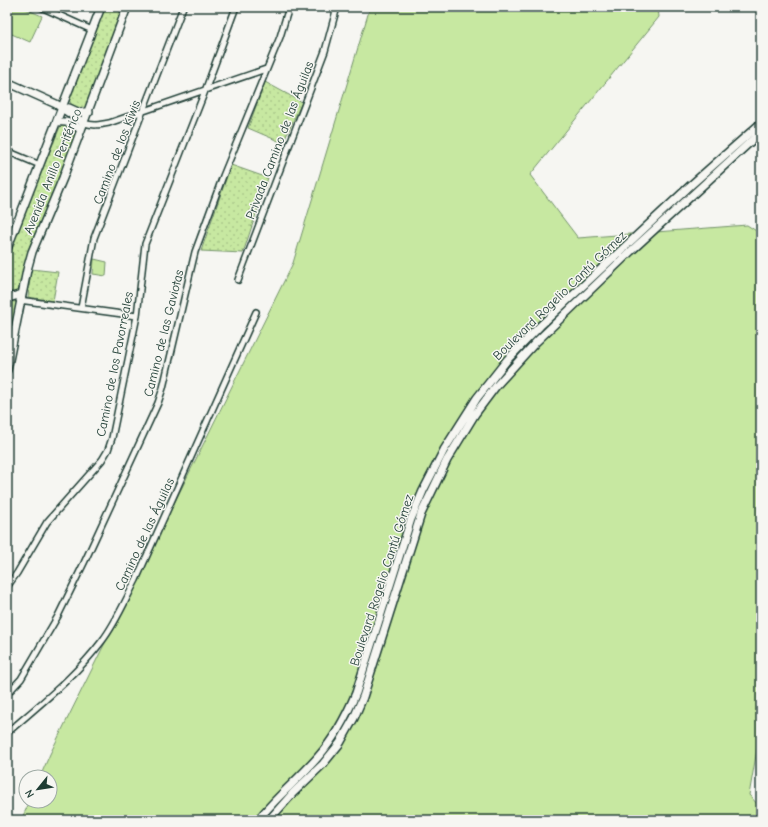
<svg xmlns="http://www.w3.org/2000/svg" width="768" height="827" viewBox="0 0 768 827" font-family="'Comic Neue',sans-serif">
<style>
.grass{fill:url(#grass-dots);stroke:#73926a}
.green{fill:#c7e8a1;stroke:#73926a}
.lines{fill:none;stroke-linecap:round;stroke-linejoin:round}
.minor-casing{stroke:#1f3d34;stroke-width:8}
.tertiary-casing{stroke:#1f3d34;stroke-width:10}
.secondary-casing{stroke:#1f3d34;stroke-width:10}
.minor{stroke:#f6f6f2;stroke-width:5}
.tertiary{stroke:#f6f6f2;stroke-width:7}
.secondary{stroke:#f6f6f2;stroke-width:7}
.labels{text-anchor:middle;stroke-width:3;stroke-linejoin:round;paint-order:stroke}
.street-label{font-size:13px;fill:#1f3d34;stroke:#f6f6f2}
</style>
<defs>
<pattern id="grass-dots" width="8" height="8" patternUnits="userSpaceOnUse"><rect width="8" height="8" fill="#c7e8a1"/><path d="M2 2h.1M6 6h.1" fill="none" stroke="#aac88b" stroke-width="1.8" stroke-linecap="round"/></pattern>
</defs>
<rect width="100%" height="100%" fill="#f6f6f2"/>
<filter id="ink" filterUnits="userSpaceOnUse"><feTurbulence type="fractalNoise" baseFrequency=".025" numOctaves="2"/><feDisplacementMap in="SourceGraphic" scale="8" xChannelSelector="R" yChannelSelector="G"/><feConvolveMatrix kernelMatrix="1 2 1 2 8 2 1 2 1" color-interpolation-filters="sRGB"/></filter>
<g filter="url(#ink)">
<path class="grass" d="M104,7h21l-38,101h-9l-7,-4 -2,-4z
M265,82l37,20 -19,41 -35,-15z
M63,125l11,3 3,4 -35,91 -35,133v-98l11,-30 42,-101z
M231,165l37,13 -25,75 -42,-2z
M31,269l27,3 -5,29 -25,-4z"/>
<path class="green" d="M7,7h14l21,9 -12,26 -23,-10z
M369,7h289l1,10 -129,158 48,63 169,-13 14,9v493l-12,68 12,13v12h-740l9,-19h20v-24h-10l10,-23 243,-491 76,-252z
M94,259l13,3 -1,14 -13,-2z"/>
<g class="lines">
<defs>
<path id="minor" d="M41,7l51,23
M84,123c9,3 15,2 25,0l157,-54
M7,151l33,14
M238,280l87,-229 12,-44
M19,300l118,16
M81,308l13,-70 89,-231
M7,587l10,-14 30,-51 55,-62 6,-10 4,-12 25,-122 8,-72 60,-153 31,-84
M7,694l14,-15 37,-63 26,-53 74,-160 5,-15 32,-136 28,-76 57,-139 9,-30
M7,733c33,-29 68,-56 95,-92 14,-18 23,-40 34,-61l120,-268"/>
<path id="tertiary" d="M7,82l49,22 28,19
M69,108l9,4h11
M57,122c10,-1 16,1 24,8
M7,249l94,-242
M7,296l5,1 10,-3
M7,370l20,-100 5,-18 31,-74 64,-171"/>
<path id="secondary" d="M258,820c18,-23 41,-41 60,-63 17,-19 28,-40 38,-64l55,-174 12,-28 21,-41 33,-52 30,-38 33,-34 151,-141 70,-62
M269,820l24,-27 30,-29 17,-21 14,-25 9,-21 58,-183 26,-54 28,-46 21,-28 40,-44 95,-91 130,-119"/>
</defs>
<use href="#minor" class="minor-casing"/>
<use href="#tertiary" class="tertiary-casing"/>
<use href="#secondary" class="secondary-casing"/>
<use href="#minor" class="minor"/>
<use href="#tertiary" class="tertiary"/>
<use href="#secondary" class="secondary"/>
</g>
</g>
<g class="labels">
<g class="street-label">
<text transform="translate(279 140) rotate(-69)" y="5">Privada Camino de las Águilas</text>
<text transform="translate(116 152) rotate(-69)" y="5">Camino de los Kiwis</text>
<text transform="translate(52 171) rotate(-68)" y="5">Avenida Anillo Periférico</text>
<text transform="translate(559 295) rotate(-44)" y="5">Boulevard Rogelio Cantú Gómez</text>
<text transform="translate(163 333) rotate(-76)" y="5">Camino de las Gaviotas</text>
<text transform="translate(114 364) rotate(-79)" y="5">Camino de los Pavorreales</text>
<text transform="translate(144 534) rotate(-65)" y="5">Camino de las Águilas</text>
<text transform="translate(381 580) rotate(-72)" y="5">Boulevard Rogelio Cantú Gómez</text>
</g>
</g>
<rect width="768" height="827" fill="none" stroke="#f6f6f2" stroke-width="24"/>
<rect x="12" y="12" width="744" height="803" fill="none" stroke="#1f3d34" stroke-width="1.5" filter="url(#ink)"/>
<g transform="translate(38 789) rotate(240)"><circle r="19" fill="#f6f6f2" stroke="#a0aca6"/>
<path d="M0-3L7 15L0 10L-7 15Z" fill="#1f3d34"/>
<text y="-6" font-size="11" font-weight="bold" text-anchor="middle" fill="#1f3d34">N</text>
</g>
</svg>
